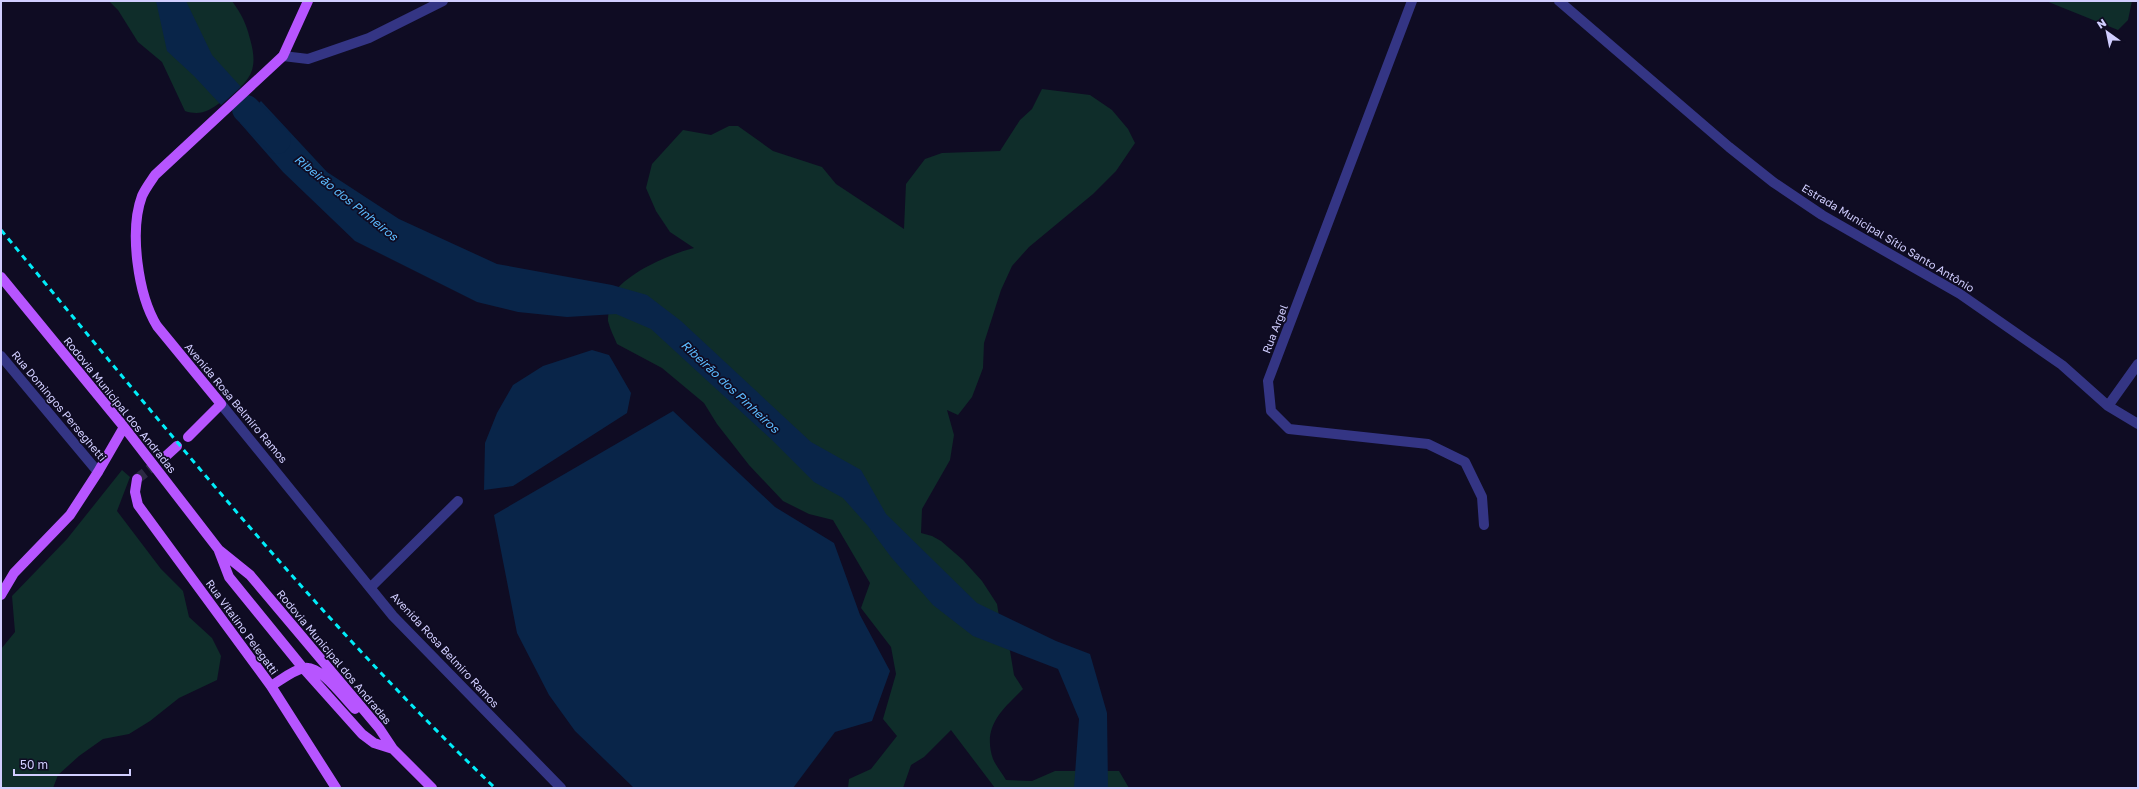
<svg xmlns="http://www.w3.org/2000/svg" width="2139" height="789" viewBox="0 0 2139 789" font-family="'Golos Text',sans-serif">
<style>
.green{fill:#0f2d2a}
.water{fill:#092549}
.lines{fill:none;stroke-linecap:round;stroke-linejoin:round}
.river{stroke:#092549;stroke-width:28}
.major-tunnel{stroke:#2c2944;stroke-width:10;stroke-dasharray:10 5;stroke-linecap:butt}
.minor{stroke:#343584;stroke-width:10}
.major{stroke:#b755ff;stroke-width:10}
.rail{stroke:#00edf9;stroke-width:3;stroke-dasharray:6 5;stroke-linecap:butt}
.labels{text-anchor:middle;stroke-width:3.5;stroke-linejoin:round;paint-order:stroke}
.street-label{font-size:11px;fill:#d1ceff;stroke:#0f0c23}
.water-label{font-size:12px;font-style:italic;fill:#5cbcff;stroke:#0f0c23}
</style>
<rect width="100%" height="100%" fill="#0f0c23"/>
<path class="green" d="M109,1h123c10,14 14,22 18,38 10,34 -2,44 -29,63 -12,9 -21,14 -36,9l-23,-49 -24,-20 -20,-32z
M2046,1h86l-4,19 -10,10z
M1042,89l48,6 22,15 16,19 7,14 -19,28 -23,23 -64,53 -17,19 -11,24 -17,53 -1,25 -11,29 -14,18 -11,-5 7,25 -4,25 -28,49 -1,24 11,3 9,5 22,19 19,21 15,23 4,25 9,22 4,24 9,14c-21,21 -41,37 -30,70 3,7 9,14 13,21l26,1 23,-10h64l10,17h-134l-44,-58 -27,27 -13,8 -8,23h-55l1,-9 22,-10 26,-33 -14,-17 13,-45 -5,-27 -30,-39 9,-25 -37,-63 -24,-6 -26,-13 -34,-36 -32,-41 -13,-21 -42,-35 -45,-24c-3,-7 -7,-15 -9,-23 0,-6 2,-22 5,-27 15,-22 57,-40 81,-46l-24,-16 -14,-21 -10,-23 6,-24 31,-34 28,5 18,-9h9l35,25 49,16 14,17 68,45 2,-45 19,-25 17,-6 58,-2 20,-31 12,-11z
M122,470l8,7 -13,34 44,58 22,22 6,26 23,21 9,18 -4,24 -38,18 -29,23 -21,13 -26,5 -24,17 -21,19 -5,13h-52v-139l14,-17 -3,-36 55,-57z"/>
<path class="water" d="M156,1h30l26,54 29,32 -20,18 -27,-29 -27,-25z
M261,101l66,71 72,47 98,45 115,21 35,10 34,26 130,121 50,28 25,44 91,89 79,38 34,13 17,59 1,75h-34l5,-69 -21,-50 -85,-33 -40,-31 -42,-48 -23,-31 -25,-28 -29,-16 -42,-42 -121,-111 -35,-15 -49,3 -49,-5 -41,-10 -122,-61 -72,-69 -43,-49z
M592,350l17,5 22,38 -4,20 -114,73 -29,4 1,-47 12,-30 16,-28 30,-19z
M673,411l102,96 59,36 26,72 30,56 -18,50 -37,11 -42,56h-159l-59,-57 -26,-36 -32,-62 -23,-118z"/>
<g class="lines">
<path class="river" d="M246,109l31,31"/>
<path class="major-tunnel" d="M137,479l29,-23"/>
<path class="minor" d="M1412,1l-144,380 3,30 18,18 139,15 37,18 17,35 2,28
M1559,1l170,146 44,35 49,33 138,79 102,71 46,41 30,18
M283,56l25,3 61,-21 74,-37
M1,356l97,116
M221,404l172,212 168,172
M2108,406l30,-42
M371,587l87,-86"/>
<path class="major" d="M1,277l123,150 95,123 31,25 129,153 14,21 39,39
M188,437l33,-33 -64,-78c-19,-31 -28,-95 -15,-130 3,-7 9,-15 13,-21l128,-119 25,-55
M166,456l11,-10
M137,479l-2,13 3,13 133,181 65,102
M219,551l10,26 74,91 59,66 12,9 19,6
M1,595l13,-22 56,-58 28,-43 26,-45
M271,686c10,-6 22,-16 33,-18 16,-4 40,30 51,41"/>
<path class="rail" d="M1,230c159,191 314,386 494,558"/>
</g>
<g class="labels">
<g class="street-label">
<text transform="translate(1888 238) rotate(31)" y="4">Estrada Municipal Sítio Santo Antônio</text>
<text transform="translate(1275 329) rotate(-69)" y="4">Rua Argel</text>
<text transform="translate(236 403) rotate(50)" y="4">Avenida Rosa Belmiro Ramos</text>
<text transform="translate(120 405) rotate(51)" y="4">Rodovia Municipal dos Andradas</text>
<text transform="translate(59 406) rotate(50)" y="4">Rua Domingos Perseghetti</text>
<text transform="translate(242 627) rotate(54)" y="4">Rua Vitalino Pelegatti</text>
<text transform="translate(445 650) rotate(47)" y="4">Avenida Rosa Belmiro Ramos</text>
<text transform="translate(334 657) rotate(50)" y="4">Rodovia Municipal dos Andradas</text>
</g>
<g class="water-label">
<text transform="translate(346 198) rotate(39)" y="4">Ribeirão dos Pinheiros</text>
<text transform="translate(730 387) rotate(43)" y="4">Ribeirão dos Pinheiros</text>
</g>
</g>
<rect width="2139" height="789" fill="none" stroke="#d1ceff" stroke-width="4"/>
<g transform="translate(2107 32) rotate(327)" stroke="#0f0c23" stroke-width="3" paint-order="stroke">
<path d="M0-3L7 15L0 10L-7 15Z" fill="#d1ceff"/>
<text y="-6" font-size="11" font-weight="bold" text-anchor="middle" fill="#d1ceff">N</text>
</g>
<path d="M14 769v6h116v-6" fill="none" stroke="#d1ceff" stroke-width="2"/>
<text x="20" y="769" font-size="12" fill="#d1ceff" stroke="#0f0c23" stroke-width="3" paint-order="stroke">50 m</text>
</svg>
